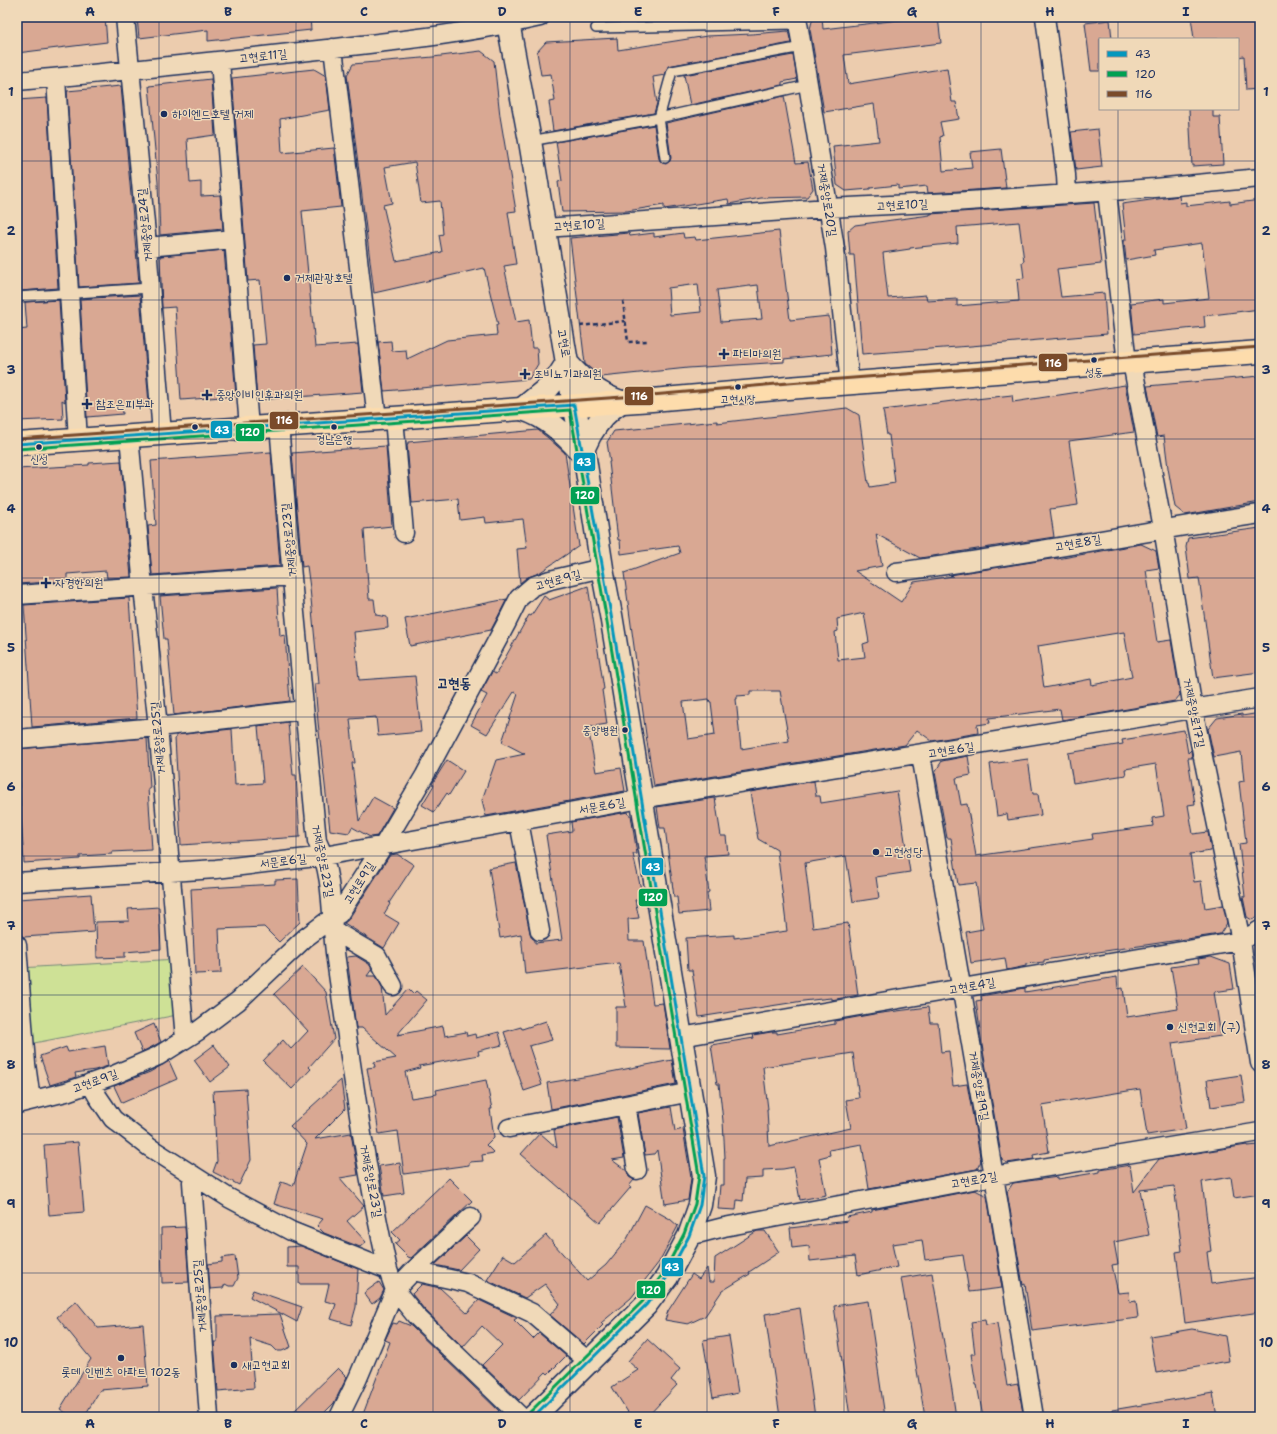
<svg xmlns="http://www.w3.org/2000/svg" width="1277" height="1434" viewBox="0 0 1277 1434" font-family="'Shantell Sans','Poor Story',sans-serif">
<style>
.green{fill:#cee196;stroke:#74887a}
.building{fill:#d9a893;stroke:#1b2f5e;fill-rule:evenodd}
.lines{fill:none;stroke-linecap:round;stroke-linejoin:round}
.service-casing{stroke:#1b2f5e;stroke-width:12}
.minor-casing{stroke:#1b2f5e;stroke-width:21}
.tertiary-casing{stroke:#1b2f5e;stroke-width:25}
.primary-casing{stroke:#1b2f5e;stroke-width:25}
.path{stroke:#1b2f5e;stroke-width:2.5;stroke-dasharray:4 3;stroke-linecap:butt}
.service{stroke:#f0d9b8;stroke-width:9}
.minor{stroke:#f0d9b8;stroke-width:18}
.tertiary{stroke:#f0d9b8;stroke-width:22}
.primary{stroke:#fddcac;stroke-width:22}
.bus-1-casing{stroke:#f0d9b8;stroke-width:6}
.bus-2-casing{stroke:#f0d9b8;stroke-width:6}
.bus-3-casing{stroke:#f0d9b8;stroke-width:6}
.bus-1{stroke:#0497bd;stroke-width:3}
.bus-2{stroke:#01a052;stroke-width:3}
.bus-3{stroke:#7a4b2a;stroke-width:3}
.grid{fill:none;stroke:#1b2f5e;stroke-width:1;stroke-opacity:0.55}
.poi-dot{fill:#1b2f5e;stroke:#f0d9b8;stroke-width:1.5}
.labels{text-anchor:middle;stroke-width:3;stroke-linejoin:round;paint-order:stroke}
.bus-label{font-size:11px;fill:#1b2f5e;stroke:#f0d9b8}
.street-label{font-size:12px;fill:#1b2f5e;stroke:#f0d9b8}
.poi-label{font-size:12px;fill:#1b2f5e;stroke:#f0d9b8;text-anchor:start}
.quarter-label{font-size:14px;font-weight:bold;fill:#1b2f5e;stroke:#f0d9b8}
.line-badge{stroke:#f0d9b8;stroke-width:1.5}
.badge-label{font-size:11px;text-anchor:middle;font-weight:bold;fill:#fff}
.neatline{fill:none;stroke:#1b2f5e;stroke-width:1.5}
.grid-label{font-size:13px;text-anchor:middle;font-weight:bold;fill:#1b2f5e}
</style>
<rect width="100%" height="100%" fill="#ecccae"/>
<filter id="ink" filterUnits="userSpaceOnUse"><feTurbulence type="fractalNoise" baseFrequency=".025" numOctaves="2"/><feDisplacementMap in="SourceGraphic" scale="8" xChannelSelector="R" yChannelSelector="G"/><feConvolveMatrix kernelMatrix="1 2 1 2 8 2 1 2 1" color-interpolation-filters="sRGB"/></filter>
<g filter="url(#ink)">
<path class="green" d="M178,959l4,55 -158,31 -5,-77z"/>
<path class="building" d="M17,17h88l2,25 -90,11z
M137,17h173l1,13 -103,11v-11l-69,8z
M813,17h9l1,12 102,-12h13l3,26 -97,12 4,29 99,-16 5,34h4l3,17 -19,3 3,14 -3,1 3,34 29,-3 -2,-16 31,-3 5,39 -78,5 -1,-7 -29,3v-4l-28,3v1l-24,2 -9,-6 -4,-39 46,-5 -5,-37 -50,8 -14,-83z
M1191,17h69v72l-14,1 -2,-34 -6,1v-18h-44z
M1110,20l2,19h-12v32h-9l-6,-48z
M788,31l3,12 -123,23 -3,9 -12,2 4,26 -3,10 -101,18 -4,-29 6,-1 -4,-27 -10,1 -4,-23 9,-10 71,-4 1,12 89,-14 45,-2z
M481,51l13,10 6,55 16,95 -8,1 8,52 -12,2 12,56 13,-2 3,28h5l1,16 -9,15 -145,12 -6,-49 13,-1 1,10 14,-1 1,9 40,-19 50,-5 -1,-10h2l-14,-57 -110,25 -27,-218 6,-11 80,-7zM415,162l6,41 19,-2 3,33 -4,1 3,17 -46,9 -13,-56 9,-2 -7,-36z
M793,55l4,24 -15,3v3l-92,20 -6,-30z
M314,69l12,7 4,34 -50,9 2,34 52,-5 7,59 -39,4 13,136 43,-3 5,48 -106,8 -4,-55 13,-1 -6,-64 -12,1 -16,-203z
M211,79l4,56 -28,4 3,44 11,-1v14l19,-1 3,34 -63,6 -2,-53 -9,-96z
M121,86l18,197 -60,4 -12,-196z
M784,96l12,67 12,-1 5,27 -6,8 -46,1 -32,6 -1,-5 -64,10v-4l-37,6 -65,1 -4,-30 4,-1 -6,-39 98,-17 5,34 3,4 4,1 4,-3 1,-3 -5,-35z
M47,98l11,190 -38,3 -3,-35v-156z
M1189,109h24v8h7l3,47 -31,2z
M1098,129l4,38 -26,3 -5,-38z
M1179,196l1,7 6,-1v4l44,-5v3l30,-4v109l-56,7 1,11 -71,7 -3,-31 33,-4v4l45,-5 -7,-55 -48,7 1,5 -29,5 -2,-20h2l-4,-36z
M1094,203l7,61 -44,5 4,28 43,-4 3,41 -136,12 -109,8 -8,-99h-4l-2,-24 7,-6 75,-10v-1zM1019,222l5,39 -2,1 2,16 -7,1 2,22 -62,5v-7l-30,2 -1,-6 -38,3 -5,-45 27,-4v-1l48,-5 -1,-16z
M779,231l11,89 39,-4 3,38 -48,5v3l-96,6 -87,9 -16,-13 -15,-126 59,-5 1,3 24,-3v4l29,-4 1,5 11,-1 1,3zM698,284l3,28 -31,3 -2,-27zM758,285l4,34 -41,3 -4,-32z
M224,250l12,146 -55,4 -6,-93 -13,1 -2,-52z
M140,295l9,109 -27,2 1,8 -36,3 -7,-118z
M59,300l6,102 -3,-2 1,19 -46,2v-91l10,-1 -2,-27z
M1260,376v126l-75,13 -10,-8 -7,-39 -4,-32 -7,1 -10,-51z
M1125,385l9,47 -65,9 9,64 -28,4 4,28 -134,21 -44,-24 6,32 -27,5 46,31 13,-20 39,-6 -3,-1 107,-17v1l84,-15 15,7 3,17 -13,2 11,72 14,-2 9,55 -5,6 -113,19 -2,-11 -71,9 1,5 -13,2 1,8 -46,8 -15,-11 -12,15 -251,41 -7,-44 -23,-169 56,-20 -2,-7 -57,8 -1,-14h-2l-9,-78h1l-3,-20 7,-11 103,-10v2l130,-15 12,7 9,68h1l1,4 25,-4 -6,-48h-2l-4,-25 93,-12v1l36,-4 1,7zM864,613l5,29 -6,2 2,13 -27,3 -3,-28 3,-1 -1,-12zM1124,632l8,45 -40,8 -1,-6 -47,9 -6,-42zM750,691h30l9,50 -48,8 -5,-50h1v-3l13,-1zM709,699l1,3h1l4,33 -27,4 -5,-37z
M538,430l10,8 17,15 14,93 -40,27 -13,5 -6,5 -3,-34 10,-1 -4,-29 -37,4 -1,-6 -25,3 -2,-21 -46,4 -5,-59h1v-2z
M386,446l6,80 -28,3 5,70h5l2,16 11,2 1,11 -34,4 5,48 56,-4 6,56 -43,4 -2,-19 -26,2 5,44h-3l7,58 14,-24 20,11 -16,28 -7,1 -18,-10 -3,6 -19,-3 -12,-108 -3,-38h4l-9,-96 -3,-22 -5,1 -10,-114z
M271,452l9,114 -128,9 -4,-49 8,-1 -5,-64z
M121,461l10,116 -24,1 -1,-7 -39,3v7l-50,3v-115l72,-4v-2z
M1260,528v144l-47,6 -14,-100 -9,1 -4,-32 2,-9z
M588,586l16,103 -2,1 5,34 -19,3 8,45 25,-4 4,23 -139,25 -4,-16 14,-40 29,-6 -23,-12 16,-48 -4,-2 -27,42 -16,-9 16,-30 -6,-3 11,-20 4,2 33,-59 2,1 13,-20 5,4z
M277,588l3,48 5,-1 5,66 -116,14 -7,-76h-3l-4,-43z
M129,598l8,120 -105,9 -8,-122z
M507,599l-16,31 -81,16 -5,-27z
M1260,713v202l-8,5 -5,-3 -4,-20h2l-6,-53 7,-1 -7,-61 5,-1 -3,-29 -27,5 -6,-28 9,-11 25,-4v2z
M288,722l5,53h3l4,62 -119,8 -6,-107h1v-3l56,-6 3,56 28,-2 -5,-57z
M1184,730l4,23 3,-3 1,8h-4l7,46 -7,1 5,29 15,-2 3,19 -21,3 4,28 7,-1 4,27 18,-3 4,18 -7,11 -176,26v2l-18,2v2l-19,4 -2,-12 -34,5 -5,-31 17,-3 -7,-46 -18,2 -7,-47h-4l-12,-66 7,-11 26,-5 3,19 -15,3 5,27 6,-1 9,52 117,-17 -1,-5 61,-8 -1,-8 12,-2 -8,-52 -31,5 1,6 -53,8 -5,-30 55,-9 -1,-4z
M147,738l3,50h-2l4,62 -40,2v2l-32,2v3l-56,4 -7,-114z
M1028,759l5,35h5l3,21 -33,5 -1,-6 -10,2 -7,-52z
M447,760l17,11 -15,24 -2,-2 -13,19 -12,-7 12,-20 -2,-1z
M814,781l2,15h4l1,7 76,-12 13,81 -34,5 3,21 -26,4 -7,-46 -41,7 8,65 35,-5 10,72 -27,5v-2l-28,3 -104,16 -7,-47h-4l-2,-32 48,-3v3l53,-7 -10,-81 -19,-11 -8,-47z
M715,798l6,38h5l2,18 -24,2 5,36 -2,1 2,18 -30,3 -2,-17h-3l-9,-69h-5l-3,-21z
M628,812l1,3h2l6,39h-4l10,44 -8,2 4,18 -11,1 1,22h15l9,63 10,-1 7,46 -54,-1v-41h10l-7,-44 -94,11 -4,-40 -21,4 -11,-70 27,-5 14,70 2,5 3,2v3l27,-3 -16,-105 26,-4 -1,-9z
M397,854l17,11 -25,38 1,1 -6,10 15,9 -15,25 -40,-25 4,-3 42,-65z
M298,879l2,43 -21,20 -15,-15 -45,2 2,44 -26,1 -4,-85 84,-5v-4z
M91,894l3,38 -70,5 -3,-2 -3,-36z
M159,907l2,42 -36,3v5l-28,1 -1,-36 33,-1 -1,-12z
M356,956l13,8 3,5 -5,7h9l6,11 3,28 23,-26 5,5 3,-3 11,9 -30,35 46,-9 2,10 21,-4 1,4 8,-2 1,4 23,-6 3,13 -24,6 1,4 -60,11 1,2 -15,4 6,26 26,-4 -1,-4 50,-10 6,29h-2l4,28 -8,8 8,8 -12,2 1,6 -14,1v3l-65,9 -6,-43 -19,3 -7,-45 -1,1 -4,-22 8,-1 -1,-5 22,-4 -34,-30h-6l-9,-71z
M1211,957l19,7 4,25 -20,3 7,44 -49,7 14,86 -39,6 -7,-46 -98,16 7,47 -16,3 1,4 -27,4 -5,-3 -20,-115 -6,-44 6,-1 -1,-4 44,-8v4l92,-15 1,12 5,-1 4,29 51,-8 -7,-42 28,-4 -1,-4z
M303,967l23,25 8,47 -25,28 2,2 -19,20 -29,-28 20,-21 8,9 17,-18 -34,-37z
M928,1007l2,16h8l3,29 8,-1 4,35 14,-2 14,77 -4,8 -108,20 -7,-45 -33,6 1,5 -11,3 7,37 -26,5 -6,-33 -11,2 -20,1v8l-18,1 -2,22 -6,-1 -1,10 -18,-1 2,-24h4v-27h1l-2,-37 -4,-37h-2l-6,-39 43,-7 -1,-3 18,-3h6v2l58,-10v-3l6,-1 33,-6zM853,1053l6,45 -13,2 5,28 -82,18 -2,-37h1l-5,-42z
M546,1021l6,19 -23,6 13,39 -18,6 -20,-59 17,-5 1,2z
M154,1024l7,18 -19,10 -8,-19z
M214,1045l16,22 -20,15 -16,-22z
M105,1046l3,20 -13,4 -20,3 1,4 -26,8 -10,-29 26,-9 2,5z
M672,1060l4,24 -125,25 -4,-26 48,-8z
M169,1061l8,18 -55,24 -8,-17 36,-14z
M1241,1075l4,27 -34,5 -4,-27z
M341,1080l4,29 -30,30 36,-6 7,42 -18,3 24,28 -17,15 19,21 -6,5 -36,-14 -7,-7 6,-7 -49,-15 7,-22 12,4 14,-42 -17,-18z
M246,1089l5,71 -12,25 -26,-13 4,-11 -4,-70z
M671,1107l4,24 8,-2 8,49 -3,22 -23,4 -8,-54 -3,4 -9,1 -7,-42z
M617,1117l7,41 -12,2 15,11 2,6 5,3 -5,6 2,1 -31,36 -79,-69 19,-21 17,15 -3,-18z
M78,1142l6,70 -35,3 -5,-70z
M1247,1145v1l13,-1v49l-26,4 -3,-21 -29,5 9,69 -4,1 4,32 49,-7v35l-75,11 -9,-71 6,-1 -8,-65 -34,4 9,45 -35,7 4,22 -6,1 6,28 11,-1 1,10 6,-1 2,17 -106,13 -6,-40 -1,-7 -2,1 -16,-93 6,-9 45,-6v2l42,-7v-2l30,-5 4,27 25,-33z
M400,1163l4,30 -20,3 -5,-30z
M449,1178l23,23 -61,57 -3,-1 -13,-13 5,-4 -8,-8z
M975,1190l12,6 15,92 -33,4 -6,-37 -38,5 -3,-20 -30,4 5,23 -39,8 -3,-19 -45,5 -1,-15 -17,2 -2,-20 58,-7 -1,-4 25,-5v-2z
M645,1205l25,14 8,7 -19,36 -28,36 -30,25 2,2 -19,19 -34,-29 10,-11 -15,-20 -20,14 -38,-18 16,-25 12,7 31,-27 41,46 19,-16 21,-26z
M185,1227l4,55 -27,1 -1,-55z
M757,1231h8l14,21 -30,20 1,2 -28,17 -17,25 -17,8 -23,-4 3,-9 24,-37 7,5 8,-11 2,14h5l1,-24z
M466,1236l13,13 -20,21 -24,-5z
M301,1246l57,23 -2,38 -5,18 -20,-6 5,-15 -11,-3 4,-17h-30v-17h-12v-20z
M235,1256l3,22 -4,8h-5l-4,-2 -2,4 -13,1 -2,-25 14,-2v-4z
M932,1273l20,117 4,27h-31l-24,-139z
M379,1282l5,8 -4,8 -8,6 -8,-11z
M422,1284l18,4 27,25 12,-13 38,18 -3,2 19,19 6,-6 27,23 -18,18 -2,-2 -27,28 -37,-35 20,-20 -20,-19 -19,21 -39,-38 -12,-15z
M253,1290l49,17 -5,15 -47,-25z
M76,1301l22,27 45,-4 5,62 -48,4 -16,27h-12l-12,-8 31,-50 -34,-42z
M868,1301l17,116h-35l-16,-111z
M800,1308l15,109h-35l-15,-103z
M280,1314l11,33 -9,4h-5l-5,-5 -22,-7 4,49 -36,3 -4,-49h3v-26z
M985,1320l1,5 11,-2 10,63 11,-2 5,29 -24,4h-16l-6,-32h-1l-5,-31h4l-4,-32z
M399,1321l12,5 88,85 -6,6h-131l28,-75 -5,-2 8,-17 4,1z
M1192,1329l33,7 4,25 -73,12 -6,-37z
M729,1336l9,57 -25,5 -10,-58z
M647,1339l33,30 -9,11 6,5 -30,32h-16l-19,-30 26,-17 -10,-9z
M338,1368l9,9 -13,26 -14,14h-32z
M1213,1393l4,24h-104l-1,-7z"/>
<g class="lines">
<defs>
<path id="service" d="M596,28l202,-4
M530,141l129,-23 149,-33
M665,158l-6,-40 13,-47 130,-24
M17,297l133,-9"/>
<path id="minor" d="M125,17l21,217 16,200
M797,17l38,231 15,136
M1045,17l21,158 1,19
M333,48l44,371
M220,61l29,367
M56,78l22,362
M17,81c101,-9 201,-20 301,-31 75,-9 149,-16 222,-33
M1107,192l20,171
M545,228l283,-20 125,-6 202,-14 105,-10
M147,247l87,-8
M1132,362l31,166 30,181 48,232 19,122
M394,418l10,115
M279,425l16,188 22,228c18,37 13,80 19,119 15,104 29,208 52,310l7,20 21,26 105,101
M129,436l14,151 15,140 27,312
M896,572c122,-16 243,-40 364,-58
M17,595l275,-19
M17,739l141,-12 146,-17
M921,755l73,421 40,241
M519,822l21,109
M17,882l199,-13 108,-13 317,-57 619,-101
M333,930l44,26 16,30
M17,945l9,119 5,36
M681,1037l281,-49 279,-47 19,-11
M90,1083l8,14 15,22 36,28 80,51 62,33 97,39
M17,1104l49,-12 48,-17 44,-19 40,-25 40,-30 67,-63 28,-21 6,-3 44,-68 42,-71 81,-151 13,-26 14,-12 17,-6 52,-12
M626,1105l11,65
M509,1128l182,-36
M193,1175l-1,7 17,235
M689,1236l35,-9 270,-51 266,-44
M413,1271l58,-54
M339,1417l19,-39 37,-88 18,-19 55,12 64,30 57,49"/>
<path id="tertiary" d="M507,17l23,124 44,264 10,47 18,116 9,47 93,561 -4,29 -11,31 -22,41 -21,28 -113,112
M583,449c3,-5 5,-10 7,-14 8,-14 18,-25 31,-33
M584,455c-18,-19 -35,-38 -62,-46l27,-22 11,-13 7,-11c16,18 30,31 54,39"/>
<path id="primary" d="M17,444l635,-44 136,-12 472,-36"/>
</defs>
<use href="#service" class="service-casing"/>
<use href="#minor" class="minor-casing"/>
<use href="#tertiary" class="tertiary-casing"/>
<use href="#primary" class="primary-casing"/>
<path class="path" d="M623,301l5,41 21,-1
M580,326l45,-5"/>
<use href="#service" class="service"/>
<use href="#minor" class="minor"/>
<use href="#tertiary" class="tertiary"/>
<use href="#primary" class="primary"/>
<defs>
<path id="bus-1" d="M17,444l557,-39 37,210 93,561 -4,29 -11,31 -22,41 -21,28 -113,112"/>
<path id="bus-2" d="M17,449l553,-39 36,206 93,560 -4,28 -11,30 -21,40 -21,28 -113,111"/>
<path id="bus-3" d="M17,439l635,-44 136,-12 472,-36"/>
</defs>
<use href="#bus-1" class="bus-1-casing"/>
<use href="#bus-2" class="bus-2-casing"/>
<use href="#bus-3" class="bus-3-casing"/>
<use href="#bus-1" class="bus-1"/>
<use href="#bus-2" class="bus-2"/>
<use href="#bus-3" class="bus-3"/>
</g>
</g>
<path class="grid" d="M159,17v1400M296,17v1400M433,17v1400M570,17v1400M707,17v1400M844,17v1400M981,17v1400M1118,17v22M1118,109v1308M17,161h1243M17,300h1243M17,439h1243M17,578h1243M17,717h1243M17,856h1243M17,995h1243M17,1134h1243M17,1273h1243"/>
<g class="poi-dot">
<circle cx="164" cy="114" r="4"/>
<circle cx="287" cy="278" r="4"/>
<path d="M722 348h4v4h4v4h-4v4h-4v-4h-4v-4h4z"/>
<circle cx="1094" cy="360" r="3.5"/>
<path d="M523 368h4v4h4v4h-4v4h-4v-4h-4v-4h4z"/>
<circle cx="738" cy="387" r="3.5"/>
<path d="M205 389h4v4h4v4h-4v4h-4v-4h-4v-4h4z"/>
<path d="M85 398h4v4h4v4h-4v4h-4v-4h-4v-4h4z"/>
<circle cx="195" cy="427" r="3.5"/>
<circle cx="334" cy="427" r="3.5"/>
<circle cx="39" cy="447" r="3.5"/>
<path d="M44 577h4v4h4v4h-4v4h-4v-4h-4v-4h4z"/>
<circle cx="625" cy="730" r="3.5"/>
<circle cx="876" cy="852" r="4"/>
<circle cx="1170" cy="1027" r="4"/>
<circle cx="121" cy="1358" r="4"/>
<circle cx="234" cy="1365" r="4"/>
</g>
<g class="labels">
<g class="bus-label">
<text x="1094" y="376">성동</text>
<text x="738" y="403">고현시장</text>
<text x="334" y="443">경남은행</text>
<text x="39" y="463">신성</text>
<text x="618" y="734" text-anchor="end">중앙병원</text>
</g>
<g class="street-label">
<text transform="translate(263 56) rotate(-6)" y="4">고현로11길</text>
<text transform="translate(827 200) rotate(81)" y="4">거제중앙로20길</text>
<text transform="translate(902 205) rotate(-3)" y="4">고현로10길</text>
<text transform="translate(145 225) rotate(-95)" y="4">거제중앙로24길</text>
<text transform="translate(579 225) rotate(-4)" y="4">고현로10길</text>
<text transform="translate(564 343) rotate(80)" y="4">고현로</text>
<text transform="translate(289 540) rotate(-95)" y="4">거제중앙로23길</text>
<text transform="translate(1078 543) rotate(-10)" y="4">고현로8길</text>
<text transform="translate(558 580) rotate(-16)" y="4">고현로9길</text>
<text transform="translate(1194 713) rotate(79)" y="4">거제중앙로17길</text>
<text transform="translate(158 738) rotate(-95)" y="4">거제중앙로25길</text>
<text transform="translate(951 750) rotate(-9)" y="4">고현로6길</text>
<text transform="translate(602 806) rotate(-10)" y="4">서문로6길</text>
<text transform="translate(283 861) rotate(-7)" y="4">서문로6길</text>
<text transform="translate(323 861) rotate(79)" y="4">거제중앙로23길</text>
<text transform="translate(359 883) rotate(-58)" y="4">고현로9길</text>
<text transform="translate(972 986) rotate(-10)" y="4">고현로4길</text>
<text transform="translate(95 1081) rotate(-20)" y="4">고현로9길</text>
<text transform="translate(979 1086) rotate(80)" y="4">거제중앙로19길</text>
<text transform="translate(974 1180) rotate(-10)" y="4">고현로2길</text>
<text transform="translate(371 1181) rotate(79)" y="4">거제중앙로23길</text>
<text transform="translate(200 1296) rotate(-94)" y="4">거제중앙로25길</text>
</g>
<g class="poi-label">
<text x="172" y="118">하이엔드호텔 거제</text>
<text x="295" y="282">거제관광호텔</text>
<text x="733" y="358">파티마의원</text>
<text x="534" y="378">조비뇨기과의원</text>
<text x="216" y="399">중앙이비인후과의원</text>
<text x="96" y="408">참조은피부과</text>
<text x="55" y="587">자경한의원</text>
<text x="884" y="856">고현성당</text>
<text x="1178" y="1031">신현교회 (구)</text>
<text x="242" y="1369">새고현교회</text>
<text x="121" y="1376" text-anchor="middle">롯데 인벤츠 아파트 102동</text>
</g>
<g class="quarter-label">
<text x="454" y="688">고현동</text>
</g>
</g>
<g class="line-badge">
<rect x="1038" y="353" width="30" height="19" rx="4" fill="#7a4b2a"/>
<rect x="624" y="386" width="30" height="20" rx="4" fill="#7a4b2a"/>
<rect x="269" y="411" width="30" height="19" rx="4" fill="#7a4b2a"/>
<rect x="210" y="420" width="23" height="19" rx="4" fill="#0497bd"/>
<rect x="235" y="423" width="30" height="19" rx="4" fill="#01a052"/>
<rect x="573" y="452" width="23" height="20" rx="4" fill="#0497bd"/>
<rect x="570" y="486" width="30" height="19" rx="4" fill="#01a052"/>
<rect x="641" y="857" width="23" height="19" rx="4" fill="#0497bd"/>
<rect x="638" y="888" width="30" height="19" rx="4" fill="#01a052"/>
<rect x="661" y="1257" width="23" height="20" rx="4" fill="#0497bd"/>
<rect x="636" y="1280" width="30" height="19" rx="4" fill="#01a052"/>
</g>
<g class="badge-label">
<text x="1053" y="367">116</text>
<text x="639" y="400">116</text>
<text x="284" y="424">116</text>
<text x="222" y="434">43</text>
<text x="250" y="436">120</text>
<text x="584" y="466">43</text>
<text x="585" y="499">120</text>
<text x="653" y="871">43</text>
<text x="653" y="901">120</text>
<text x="672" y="1271">43</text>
<text x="651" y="1294">120</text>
</g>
<rect width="1277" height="1434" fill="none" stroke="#f0d9b8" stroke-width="44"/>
<rect x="1099" y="38" width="140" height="72" fill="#f0d9b8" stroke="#9b9594"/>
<rect x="1107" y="51" width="20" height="6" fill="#0497bd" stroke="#9b9594"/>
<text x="1135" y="58" font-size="12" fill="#1b2f5e">43</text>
<rect x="1107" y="71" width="20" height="6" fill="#01a052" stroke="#9b9594"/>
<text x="1135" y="78" font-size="12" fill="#1b2f5e">120</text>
<rect x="1107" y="91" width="20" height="6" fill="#7a4b2a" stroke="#9b9594"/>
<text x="1135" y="98" font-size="12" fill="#1b2f5e">116</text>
<rect x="22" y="22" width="1233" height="1390" class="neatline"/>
<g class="grid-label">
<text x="90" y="16">A</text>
<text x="228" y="16">B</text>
<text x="364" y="16">C</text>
<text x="502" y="16">D</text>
<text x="638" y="16">E</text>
<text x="776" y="16">F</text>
<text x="912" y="16">G</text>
<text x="1050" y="16">H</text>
<text x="1186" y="16">I</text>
<text x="11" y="96">1</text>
<text x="1266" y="96">1</text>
<text x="11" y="235">2</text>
<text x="1266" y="235">2</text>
<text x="11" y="374">3</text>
<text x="1266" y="374">3</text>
<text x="11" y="513">4</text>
<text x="1266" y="513">4</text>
<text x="11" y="652">5</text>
<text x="1266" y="652">5</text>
<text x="11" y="791">6</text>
<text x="1266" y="791">6</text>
<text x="11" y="930">7</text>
<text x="1266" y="930">7</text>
<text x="11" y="1069">8</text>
<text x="1266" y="1069">8</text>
<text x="11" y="1208">9</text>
<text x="1266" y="1208">9</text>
<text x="11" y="1347">10</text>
<text x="1266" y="1347">10</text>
<text x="90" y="1428">A</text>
<text x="228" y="1428">B</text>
<text x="364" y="1428">C</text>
<text x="502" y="1428">D</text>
<text x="638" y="1428">E</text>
<text x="776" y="1428">F</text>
<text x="912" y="1428">G</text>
<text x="1050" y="1428">H</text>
<text x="1186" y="1428">I</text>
</g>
</svg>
